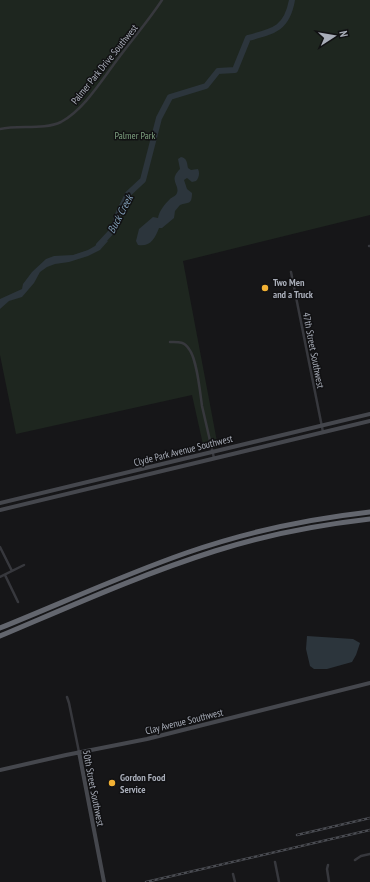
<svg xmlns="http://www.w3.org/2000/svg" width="370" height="882" viewBox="0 0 370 882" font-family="'PT Sans Narrow',sans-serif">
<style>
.green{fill:#1e261f}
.water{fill:#2c353c}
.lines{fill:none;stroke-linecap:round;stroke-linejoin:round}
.river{stroke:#2c353c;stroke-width:6}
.street{stroke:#37383d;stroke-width:2.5}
.secondary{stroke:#45474d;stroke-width:4}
.highway{stroke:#63666e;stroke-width:5}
.rail-casing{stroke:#4a4c52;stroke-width:2.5}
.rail{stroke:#111113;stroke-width:1;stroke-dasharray:3;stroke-linecap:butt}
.poi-dot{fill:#f2b134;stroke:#111113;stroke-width:1.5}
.labels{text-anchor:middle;stroke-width:3;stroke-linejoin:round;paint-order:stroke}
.street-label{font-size:10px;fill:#a8adb8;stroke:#111113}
.park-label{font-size:10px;fill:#7fa381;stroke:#111113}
.poi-label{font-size:10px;font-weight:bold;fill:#a8adb8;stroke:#111113;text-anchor:start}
.water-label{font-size:11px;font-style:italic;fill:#7f9bb3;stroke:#111113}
</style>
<rect width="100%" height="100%" fill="#161618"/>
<path class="green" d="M0,0h370v215l-187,46 35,186 -14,2 -12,-54 -176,39 -16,-79z"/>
<path class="water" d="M181,157c6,1 6,6 7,11l3,2 7,-1c2,4 1,9 -2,12l-4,1 -5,-4 -3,2 3,9 5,4c0,12 -4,9 -12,12l-5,6 -1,7 -12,10h-3c-4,11 -9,19 -21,17l-2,-4 3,-12 14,-12 5,1c1,-7 7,-14 12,-19 2,-2 6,-3 7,-6 3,-9 -9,-12 3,-24l-2,-10z
M103,238l5,3 -8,9 -12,6 -19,6 -14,2 -8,3 -7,5 -6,11 -12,14 -13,4 -9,8v-10l22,-10 1,-5 9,-12 14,-13 8,-3 19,-1 15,-5 7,-4z
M307,636l46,3 7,4 -4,12 -4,7 -25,7h-13l-4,-3 -4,-17z"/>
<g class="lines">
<path class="river" d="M99,245l14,-15 6,-18 9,-18 15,-14 16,-62 11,-21 36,-11 12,-15 17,-1 13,-32c27,-7 39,-10 44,-38"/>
<path class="street" d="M0,129c19,-4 44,1 61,-7 24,-13 42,-44 59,-66 14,-19 29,-36 42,-56
M369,246h1
M291,272l32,160
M170,342c8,0 14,-1 19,7 8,10 11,43 13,57 4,18 8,35 12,52
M0,547l12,24
M5,575l13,27
M0,577l24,-12
M67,697l2,6 10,49
M355,860l6,-4 9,-2
M275,862l4,20
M328,865l-1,4 2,13
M233,874l2,8"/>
<path class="secondary" d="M0,503l370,-89
M0,510l370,-89
M79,752l25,130
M0,770l66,-15 81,-16 223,-56"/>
<path class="highway" d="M0,628c62,-25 123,-53 186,-75 60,-21 122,-34 184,-41
M0,636c71,-30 142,-62 215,-85 50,-16 103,-26 155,-32"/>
<defs>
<path id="rail" d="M297,835l73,-17
M146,882l224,-52"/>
</defs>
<use href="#rail" class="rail-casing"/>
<use href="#rail" class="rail"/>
</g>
<g class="poi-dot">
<circle cx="265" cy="288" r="4"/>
<circle cx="112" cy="783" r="4"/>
</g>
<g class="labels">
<g class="street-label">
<text transform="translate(104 64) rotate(-51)" y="4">Palmer Park Drive Southwest</text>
<text transform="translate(314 350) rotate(79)" y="4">47th Street Southwest</text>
<text transform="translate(183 450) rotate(-14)" y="4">Clyde Park Avenue Southwest</text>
<text transform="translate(184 721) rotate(-14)" y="4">Clay Avenue Southwest</text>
<text transform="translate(94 788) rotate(79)" y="4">50th Street Southwest</text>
</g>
<g class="park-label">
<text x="135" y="139">Palmer Park</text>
</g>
<g class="poi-label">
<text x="273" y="286">Two Men<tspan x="273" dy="12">and a Truck</tspan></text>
<text x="120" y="781">Gordon Food<tspan x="120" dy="12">Service</tspan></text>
</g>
<g class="water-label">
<text transform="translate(120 214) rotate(-62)" y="4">Buck Creek</text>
</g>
</g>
<g transform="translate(334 36) rotate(78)" stroke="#111113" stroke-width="3" paint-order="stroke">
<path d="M0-3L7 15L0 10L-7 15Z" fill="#a8adb8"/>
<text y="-6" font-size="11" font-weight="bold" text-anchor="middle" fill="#a8adb8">N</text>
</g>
</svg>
